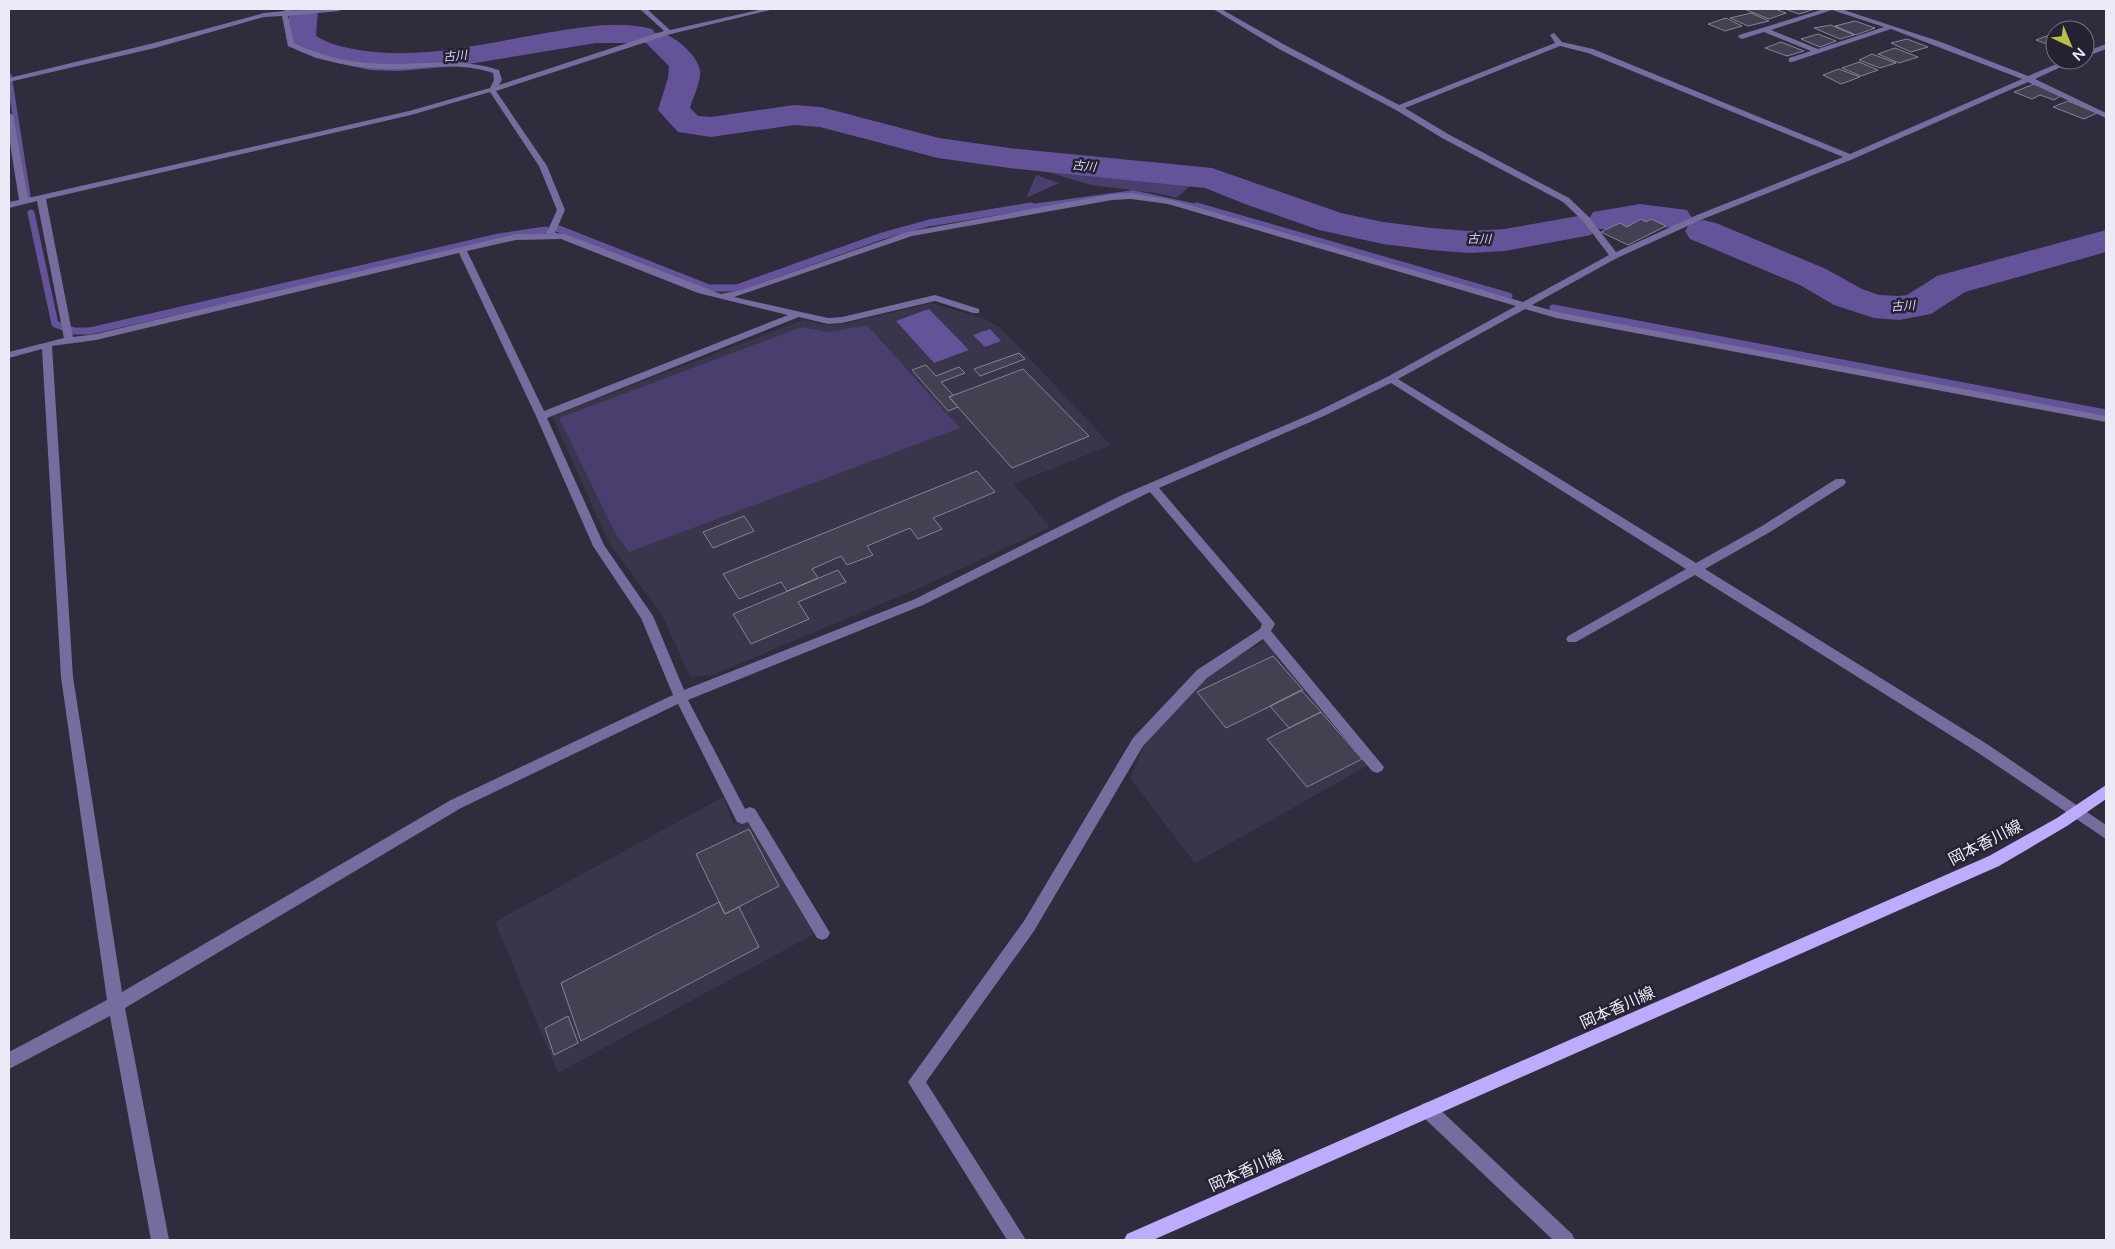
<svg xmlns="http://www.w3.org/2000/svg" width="2115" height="1249" viewBox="0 0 2115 1249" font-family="'Varela Round','Noto Sans JP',sans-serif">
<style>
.built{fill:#39354b}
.green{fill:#493e6d}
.water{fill:#645399}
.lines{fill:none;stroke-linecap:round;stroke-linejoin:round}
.stream-far1{stroke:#645399;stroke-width:5.5}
.stream{stroke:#645399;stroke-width:7}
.river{fill:#645399;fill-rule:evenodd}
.building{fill:#434052;stroke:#868297}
.minor{fill:#766c9e;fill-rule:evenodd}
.major{fill:#bdacfe;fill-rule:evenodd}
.labels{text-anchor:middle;stroke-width:5;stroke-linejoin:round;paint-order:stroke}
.far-water-label{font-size:12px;font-style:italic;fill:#ddd6ff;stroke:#252233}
.near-street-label{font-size:16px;fill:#eceaf6;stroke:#252233}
</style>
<rect width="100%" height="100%" fill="#2f2c3d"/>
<path class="built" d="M932,303l50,15 18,9 111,118 -97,39 36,43 -126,59 -211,89 -23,2 -28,-62 -54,-74 -56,-125 251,-96 25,5 15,-1z
M1267,640l102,125 -174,98 -65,-85 15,-35 50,-55 33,-26z
M723,797l11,28 15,-6 65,115 -256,139 -63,-151z"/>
<path class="green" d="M1047,166l146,13 11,4 -12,1 -15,14 -21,-5 -65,-8 -50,-15z
M1036,175l23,8 -33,15z
M867,325l93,103 -331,124 -14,-19 -56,-115 243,-91 26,5z"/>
<path class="water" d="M929,309l40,41 -35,13 -38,-42z
M990,329l11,12 -16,6 -12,-12z"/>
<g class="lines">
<path class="stream-far1" d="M9,76l19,121
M1023,208l110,-15 69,15"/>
<path class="stream" d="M1197,206l312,90
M31,213l24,111 19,7h16l409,-94 47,-7
M559,229l150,59h28l145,-52 47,-13 102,-17
M1553,308l553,105"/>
<path class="river" d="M290,9h28l-2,27c14,9 28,11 43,14 67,11 134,-9 199,-19 32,-5 63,-10 94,-2l3,4c15,-3 44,23 45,38 1,11 -7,26 -10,37l8,8 13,1 83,-12 27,2 118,31 70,10 203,20 129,45 42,9 48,6 38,3 36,-2 73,-13 11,3 4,-7 47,-8 47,6 5,8 -5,8c-17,4 -31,-1 -48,-1 -15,1 -29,7 -44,3l-4,7 -86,16 -36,2 -38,-3 -48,-6 -64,-14 -74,-26 -40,-16 -196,-20 -71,-10 -118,-31 -26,-2 -83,12 -33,-5 -20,-22 10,-32 1,-12 -23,-23h-50l-140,23 -57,5 -29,-1 -55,-12 -19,-9 -10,-11z
M1703,220l13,3 110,46 36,20 17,6 20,1 8,-1 30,-19 169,-46v22l-141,40 -34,22 -32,6 -25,-2 -40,-13 -34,-20 -110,-46 -5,-8 5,-8z"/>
</g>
<path class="building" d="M1744,9h31l11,4 -17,6z
M1785,9h30l-16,5z
M1751,13l18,8 -21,5 -18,-8z
M1726,18l16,8 -17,5 -17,-7z
M1855,21l20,7 -19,7 -21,-9z
M1831,25l23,10 -14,4 -26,-11z
M2055,33v14l-19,-7z
M1818,34l18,7 -16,6 -19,-8z
M1907,39l21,8 -17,5 -20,-9z
M1781,42l23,9 -17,5 -22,-8z
M1895,48l23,9 -19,6 -21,-9z
M1872,54l24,9 -16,5 -21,-8z
M1859,62l19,8 -17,6 -19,-8z
M1839,69l21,8 -19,7 -18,-9z
M2034,84l28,11 -8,5 -14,-5 -8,4 -18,-7z
M2068,101l29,12 -13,6 -31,-12z
M1641,219l5,3 5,-3 15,7 -38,19 -27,-13 19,-9 7,4z
M1019,353l6,6 -45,17 -6,-7z
M926,365l10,11 23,-9 6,6 -24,9 12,13 -4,2 9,10 -10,4 -36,-41z
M1023,369l66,67 -77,32 -63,-71z
M977,471l18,21 -62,26 9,11 -24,10 -8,-11 -43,18 6,9 -26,10 -6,-9 -29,13 6,9 -31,13 -6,-9 -42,17 -16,-25z
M744,516l10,15 -41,17 -10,-16z
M838,570l8,12 -48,20 11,17 -58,25 -18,-30z
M1273,656l30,34 -77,38 -29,-36z
M1301,690l20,22 -32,16 -19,-22z
M1321,712l41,47 -55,28 -40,-48z
M749,829l30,57 -54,28 -29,-60z
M719,902l6,12 14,-7 20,40 -178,94 -20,-58z
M568,1016l10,27 -24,12 -9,-27z"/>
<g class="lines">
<path class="minor" d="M286,9h6l-1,2 51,-2 -3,2 -51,5 6,27c31,15 63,21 97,21 38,0 71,-6 108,6l3,10 -3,5 165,-54 -24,-22h7l23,21 93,-21h11l-103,25 -175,57 51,75 18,44 -10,23 10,1 156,60 20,-4 166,-58 205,-38 19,-1 41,7 351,102 86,-47 -26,-34 -20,-19 -121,-64 -46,-28 -117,-61 -66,-40h8l64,36 114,60 156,-62 -5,-8 4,-2 8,9 31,7 257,105 172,-75 -131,-50 -99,33h-3v-4l22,-7 -47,-19 -22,7 -4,-2 1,-2 85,-26h17l100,33 87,34 38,-16h10l-41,19 71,34v5l-78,-36 -175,77 -150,60 -86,39 -85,47 25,7 549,104v6l-550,-104 -31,-9 -127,70 298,184 66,-37 74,-47h8l2,3 -2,3 -74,47 -65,37 282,175 119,81v14l-129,-87 -282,-177 -119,67h-8l-2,-3 2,-3 118,-67 -295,-186 -67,33 -165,72 114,133 2,3 -4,7 113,136 -2,4 -5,2 -5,-2 -109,-132 -56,39 -64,68 -109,185 -108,151 100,158h-19l-99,-158 116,-161 109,-183 64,-68 63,-41 2,-5 -112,-132 -227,113 -235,95 57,109 5,-2 5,2 72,119 3,5 -3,5 -5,2 -5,-2 -69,-116 -6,2 -5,-2 -59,-118 -217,104 -336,200 44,232h-18l-41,-224 -101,53v-17l98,-52 -46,-323 -19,-328 -33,9v-6l55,-14 -27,-137 -28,7v-6l10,-2 -10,-63v-24l4,2 15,83 381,-87 81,-23 4,-8 -1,-7c-33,-11 -66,-5 -100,-4 -36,0 -72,-7 -105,-23l-6,-30 -18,1 -109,31 -146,34v-4l141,-34 114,-31 20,-2zM1832,10l52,17 -66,22 -47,-19zM1560,46l28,7 255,104 -146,58 -81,37 -27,-35 -20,-19 -121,-64 -43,-26zM490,92l49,74 18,44 -11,24h-30l-420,100 -23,3 -27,-138 365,-84zM1131,199l37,5 348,102 -129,71 -71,35 -194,83 -207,104 -231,91 -31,-74 -49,-71 -57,-127 252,-101 29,7 14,-1 93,-22 38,12h6v-4l-44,-14 -93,22 -14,1 -94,-21 178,-61 200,-36zM561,239l137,54 90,22 -244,96 -77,-160 49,-11zM459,253l77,163 57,130 48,72 32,77 -222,105 -329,192 -49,-315 -21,-331 44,-6z
M2106,44v5l-21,8v-5z
M1428,1102l6,2 138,130 3,6h-22l-131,-124 -2,-6 2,-6z"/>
<path class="major" d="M2106,785v14l-39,27 -68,40 -846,374h-29l3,-6 862,-378 68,-38z"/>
</g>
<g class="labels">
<g class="far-water-label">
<text transform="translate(455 56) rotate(-5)" y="4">古川</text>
<text transform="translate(1084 166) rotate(6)" y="4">古川</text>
<text transform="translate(1479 239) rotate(1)" y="4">古川</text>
<text transform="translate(1903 306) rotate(-4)" y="4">古川</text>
</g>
<g class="near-street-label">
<text transform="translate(1985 842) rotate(-27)" y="6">岡本香川線</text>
<text transform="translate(1617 1007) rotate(-24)" y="6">岡本香川線</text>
<text transform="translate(1246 1170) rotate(-24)" y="6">岡本香川線</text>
</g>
</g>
<rect width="2115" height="1249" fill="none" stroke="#eceaf6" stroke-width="20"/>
<g transform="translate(2070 45) rotate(136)"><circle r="24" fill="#252233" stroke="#757281"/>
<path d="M0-4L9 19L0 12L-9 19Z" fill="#b8c147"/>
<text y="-8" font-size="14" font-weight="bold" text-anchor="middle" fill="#eceaf6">N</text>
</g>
</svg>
